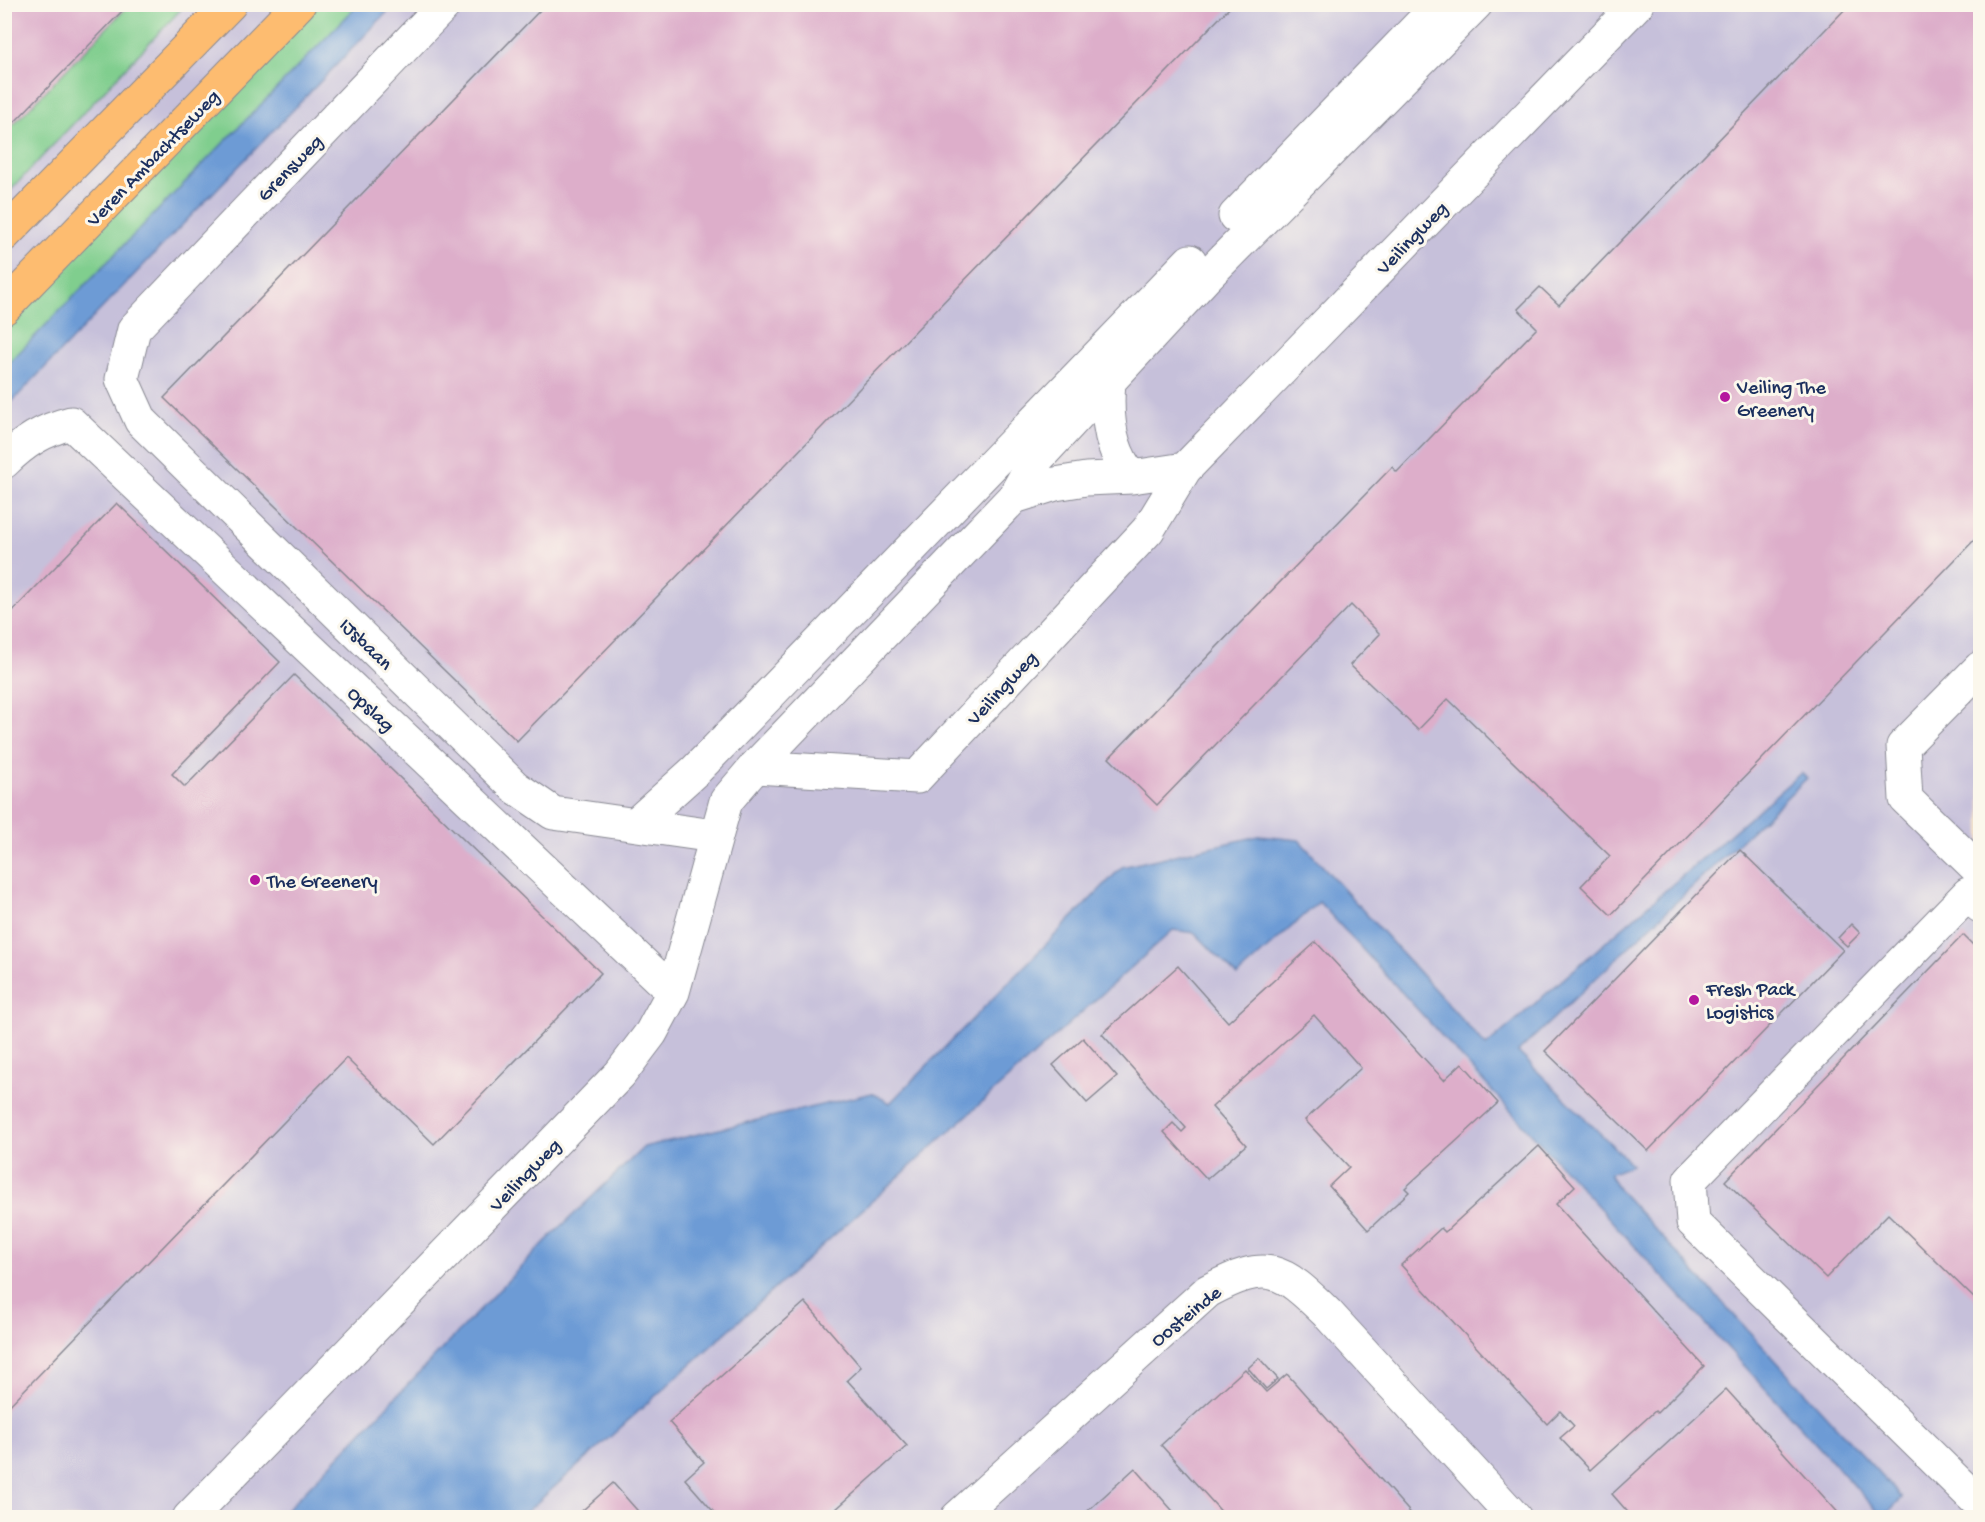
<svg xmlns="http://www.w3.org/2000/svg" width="1985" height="1522" viewBox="0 0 1985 1522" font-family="'Gochi Hand',sans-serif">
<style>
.industrial{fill:#c6c0da}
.green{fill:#80ce8e;stroke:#4e7e76;stroke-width:1.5}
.water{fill:#6d9bd5;stroke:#44659a;stroke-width:1.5}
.building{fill:#ddaeca}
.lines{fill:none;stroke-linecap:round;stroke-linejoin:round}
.minor-casing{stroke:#888892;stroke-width:35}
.major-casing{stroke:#888892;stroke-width:35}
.minor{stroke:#fff;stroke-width:33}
.major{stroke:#fdbc70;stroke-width:33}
.poi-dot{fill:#b5179e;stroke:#fbf7ec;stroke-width:2}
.labels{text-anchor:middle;stroke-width:6;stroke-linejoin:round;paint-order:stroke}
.street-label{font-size:20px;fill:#1b2f5e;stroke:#fbf7ec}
.poi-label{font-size:20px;fill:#1b2f5e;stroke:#fbf7ec;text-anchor:start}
</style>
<rect width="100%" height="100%" fill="#fbf7ec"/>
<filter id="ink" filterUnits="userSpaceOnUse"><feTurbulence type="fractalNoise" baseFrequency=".0167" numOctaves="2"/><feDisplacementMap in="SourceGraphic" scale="12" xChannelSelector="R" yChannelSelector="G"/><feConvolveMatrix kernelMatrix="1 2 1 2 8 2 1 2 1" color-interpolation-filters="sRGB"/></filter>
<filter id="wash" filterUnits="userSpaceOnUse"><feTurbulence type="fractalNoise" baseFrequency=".008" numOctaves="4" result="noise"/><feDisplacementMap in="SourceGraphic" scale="24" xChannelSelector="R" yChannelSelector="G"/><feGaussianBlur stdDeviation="1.35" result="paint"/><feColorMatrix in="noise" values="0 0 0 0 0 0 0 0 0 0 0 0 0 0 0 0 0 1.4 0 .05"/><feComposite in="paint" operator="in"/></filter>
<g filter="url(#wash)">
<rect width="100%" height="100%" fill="#f4e2c7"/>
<path class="industrial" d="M5,5h1975v1512l-1975,1 -1,-1123 22,-21 -21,-24z"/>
<path class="green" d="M129,5h56l-180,191v-63z
M318,5h40l-353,362 -1,-43z"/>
<path class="water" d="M358,5h36l-389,404v-42z
M1801,773l6,5 -289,274 114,113 -23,9 11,17 282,307 -19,19 -564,-615 -82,74 -42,-43 -22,-3 -652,587h-241l266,-276 98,-94 228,-54 18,10 232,-236 137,-31 40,4 187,206z"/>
<g id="blocks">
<path class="building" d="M4,4h125l-125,129z
M546,4h687l-716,737 -353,-343z
M1850,4h130v530l-369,381 -30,-29 29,-30 -162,-157 -30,31 -68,-65 30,-31 -29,-29 -194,200 -48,-47 283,-291 5,5 140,-144 -19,-19 22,-22 19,18z
M117,503l163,159 -108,112 13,13 109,-112 307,298 -167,171 -88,-86 -342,353v-791z
M1740,850l103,100 -195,201 -103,-100z
M1851,924l9,9 -13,13 -9,-8z
M1963,935l17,17v352l-92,-90 -62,64 -101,-97z
M1316,942l128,138 18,-17 36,40 -93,85 4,4 -41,38 -39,-44 20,-19 -44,-47 56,-52 -47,-53 -102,92 34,38 -39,34 -43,-47 9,-9 9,9 4,-4 -84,-94 76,-68 50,56z
M1083,1038l34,39 -30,26 -34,-38z
M1539,1146l36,40 -19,18 148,162 -47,47 -2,-2 -65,59 -30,-32 14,-12 -14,-15 -13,13 -146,-159 40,-37 4,4z
M805,1302l56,65 -14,13 60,66 -81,72h-107l-34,-39 19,-17 -35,-40z
M1259,1358l19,21 -12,10 -18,-21z
M1245,1369l21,23 21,-18 128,144h-188l-66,-73z
M1726,1389l117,129h-210l-21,-24z
M1135,1468l44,50h-99z
M613,1483l31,35h-70z"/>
</g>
</g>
<g filter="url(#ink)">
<use href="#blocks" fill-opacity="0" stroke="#888892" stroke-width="1.5"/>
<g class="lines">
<defs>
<path id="minor" d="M445,4l-311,325 -12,50 19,42 374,366 38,26 161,23
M1235,216l205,-212
M1109,382c-3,33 1,70 23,95
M4,462c20,-20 39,-32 67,-39l602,569
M1014,497l41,-13 31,-5 46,-2 53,-8 452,-465
M1980,668l-77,78 3,53 74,72
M755,767l162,10 231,-247 37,-61
M636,824l60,-54 494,-509
M1980,906l-12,-12 -278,286 3,42 287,282
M189,1518l431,-444 31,-41 22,-41 53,-191 29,-34 259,-270 19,-34 171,-184 272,-275
M957,1518l251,-227c60,-32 73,-23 119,22l188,205"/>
<path id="major" d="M4,235l226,-231
M4,308l295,-304"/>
</defs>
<use href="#minor" class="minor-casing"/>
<use href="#major" class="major-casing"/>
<use href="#minor" class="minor"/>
<use href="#major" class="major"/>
</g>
</g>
<g class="poi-dot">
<circle cx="1725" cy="397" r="6"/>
<circle cx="255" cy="880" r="6"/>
<circle cx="1694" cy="1000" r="6"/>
</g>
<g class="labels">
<g class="street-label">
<text transform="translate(152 157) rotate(-46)" y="7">Veren Ambachtseweg</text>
<text transform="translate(289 167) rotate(-46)" y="7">Grensweg</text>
<text transform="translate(1411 237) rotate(-46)" y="7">Veilingweg</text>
<text transform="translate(367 643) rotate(44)" y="7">IJsbaan</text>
<text transform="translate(1001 687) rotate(-47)" y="7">Veilingweg</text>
<text transform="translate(372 708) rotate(43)" y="7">Opslag</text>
<text transform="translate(524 1174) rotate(-46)" y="7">Veilingweg</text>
<text transform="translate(1185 1315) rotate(-39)" y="7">Oosteinde</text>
</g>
<g class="poi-label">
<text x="1737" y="393">Veiling The<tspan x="1737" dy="23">Greenery</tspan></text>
<text x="267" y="887">The Greenery</text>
<text x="1706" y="995">Fresh Pack<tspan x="1706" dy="23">Logistics</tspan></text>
</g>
</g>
<rect width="1985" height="1522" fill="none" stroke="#fbf7ec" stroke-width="24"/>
</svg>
